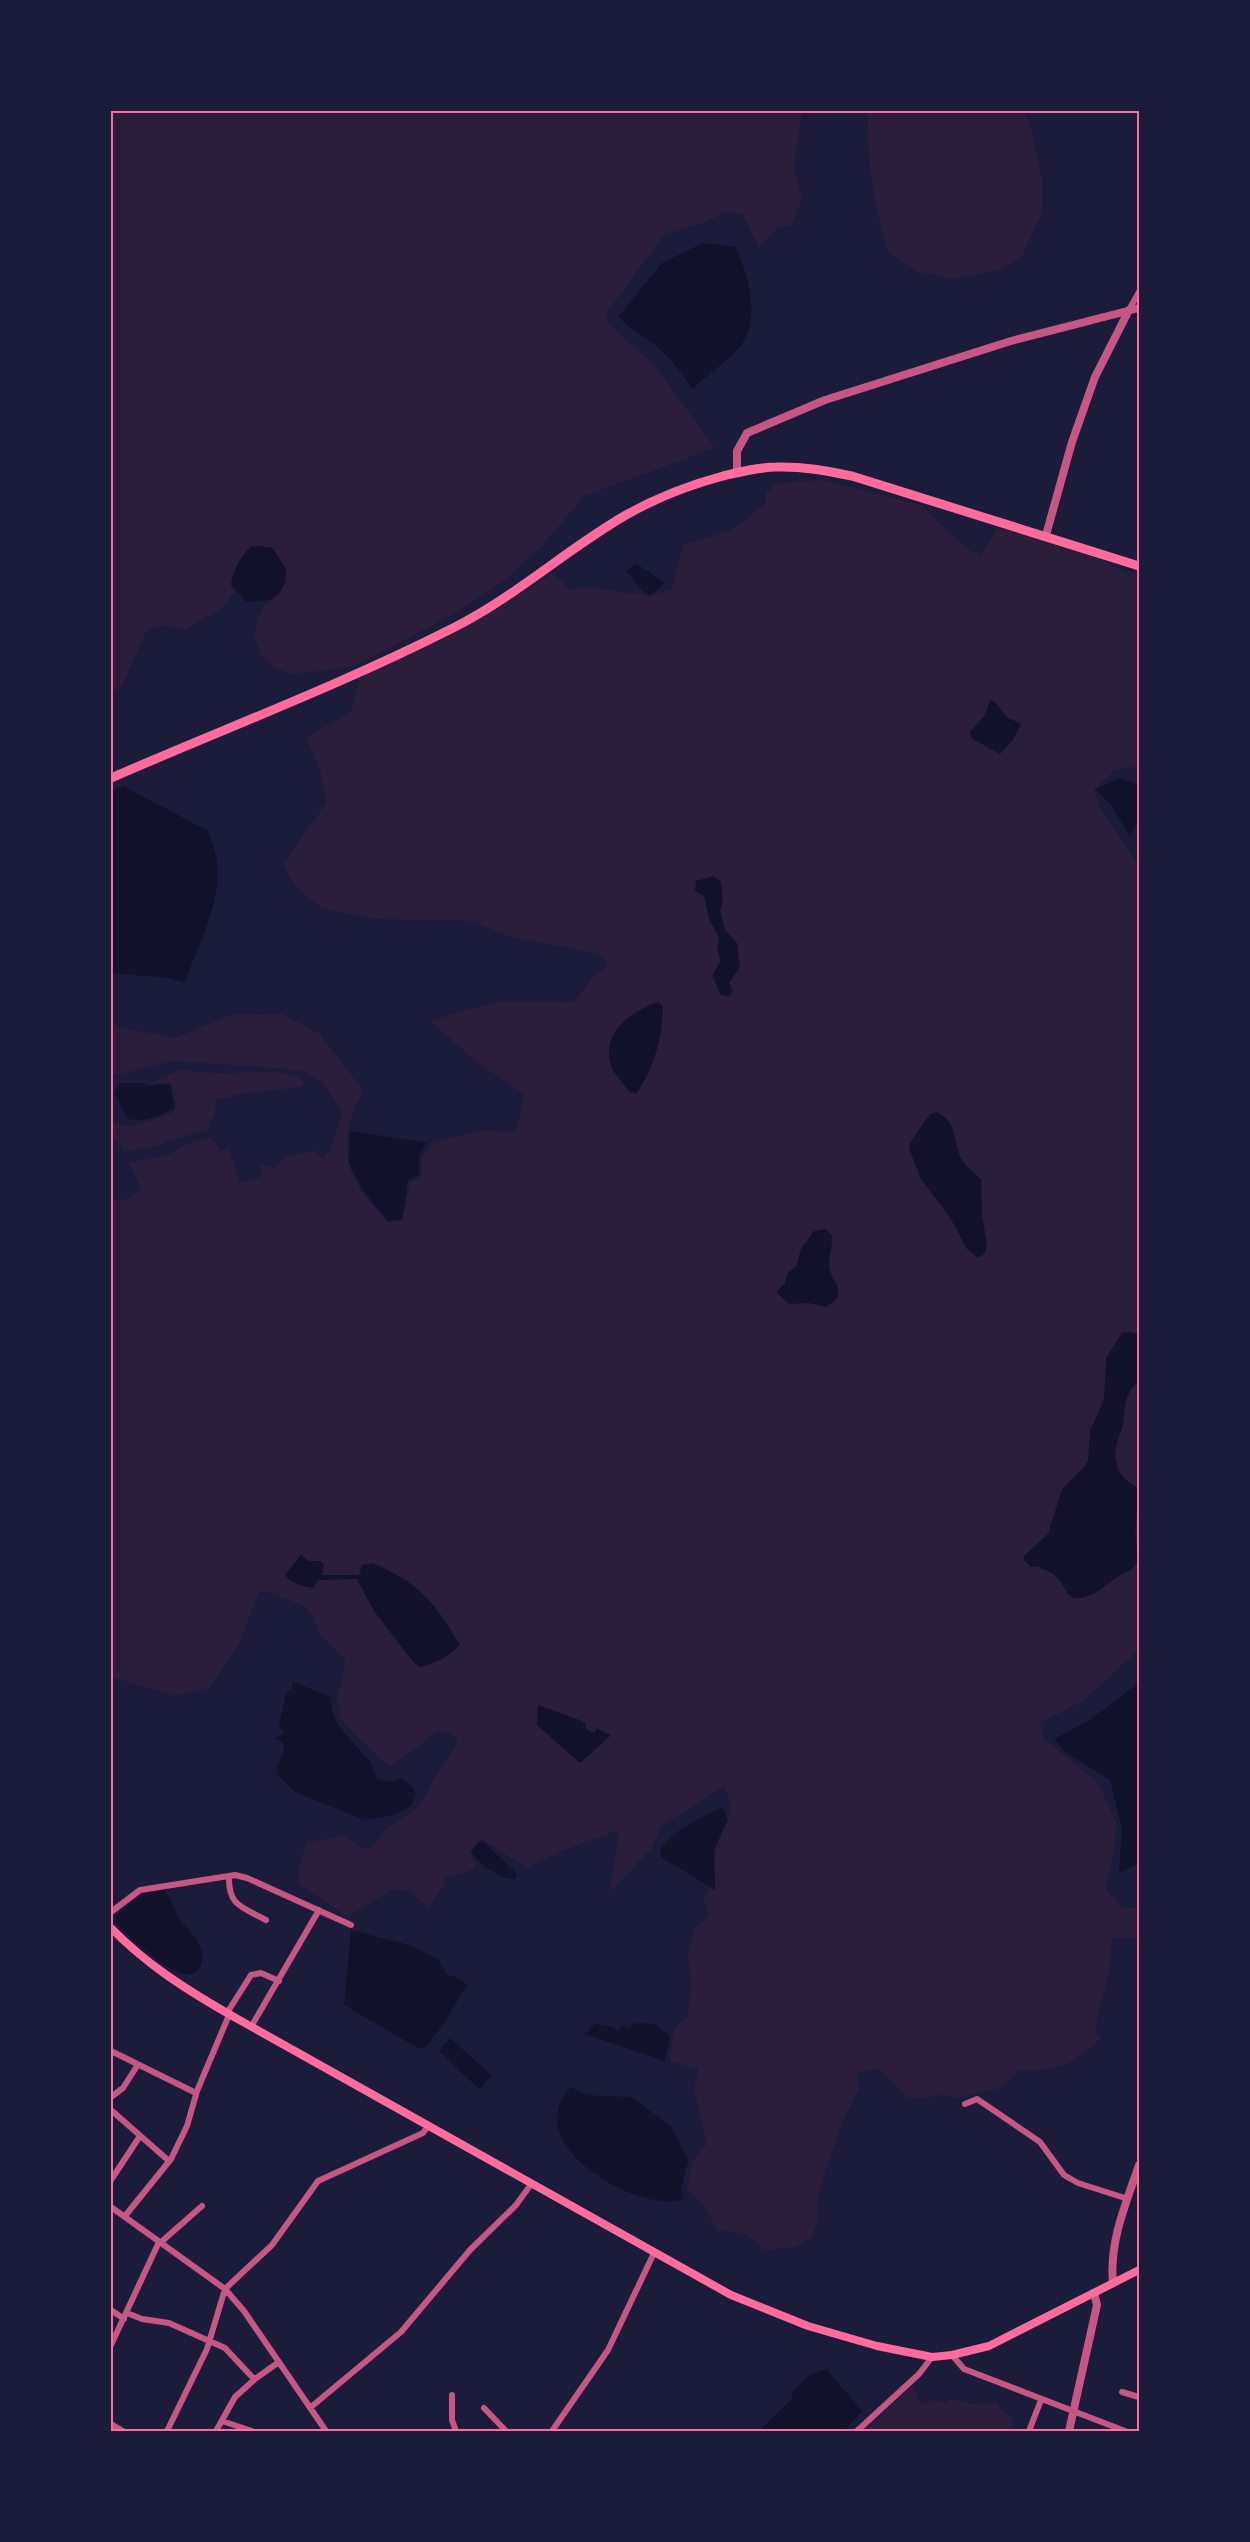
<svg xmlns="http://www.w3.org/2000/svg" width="1250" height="2542" viewBox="0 0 1250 2542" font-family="Raleway,sans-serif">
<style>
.green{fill:#2a1e3b}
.water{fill:#12122b}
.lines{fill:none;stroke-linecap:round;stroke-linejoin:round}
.minor{stroke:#c65784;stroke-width:6}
.tertiary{stroke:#c65784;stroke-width:8}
.secondary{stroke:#ff6b9d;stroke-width:8}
.primary{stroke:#ff6b9d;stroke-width:9}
.neatline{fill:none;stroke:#ff6b9d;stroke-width:2}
</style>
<rect width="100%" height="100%" fill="#1b1b3a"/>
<path class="green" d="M111,111h691l-8,56 8,33 -11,26 -13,1 -19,21 -17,-34 -16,-2 -24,12 -37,10 -57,77 -2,10 48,44 61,83 -131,48 -41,49 -36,34 -57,37 -97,51 -61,7 -18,-7 -13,-12 -7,-19 4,-18 7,-13 14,-11 6,-10 1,-15 -13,-21 -22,-2c-11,11 -18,24 -20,39l3,6 -12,17 -37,22 -23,-5 -15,5 -25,56 -11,9z
M868,111h156l6,14 12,54v33l-21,46 -24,13 -44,8 -34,-7 -31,-20c-15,-49 -21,-89 -20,-141z
M823,480l98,25 45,43 14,8 17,-28c33,5 64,16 95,28 16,6 30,16 47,20v190l-24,4 -21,20 5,16 40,59v785l-56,51 -43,22 4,16 54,43 18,40 -1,25 -9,42 17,19h16v31l-27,-2 -2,33 -12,43 -3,19 6,6c-23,25 -47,35 -81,32l-19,18 -45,10 -17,-3 -16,4 -17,-2 -27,-28 -22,4 2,17 -14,26 -20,55 -7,26 -1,26 -6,15 -16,9 -31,3 -17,-16 -30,-4 -13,-24 -17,-17 5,-28 15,-17 -13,-54 4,-21 -28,-8 4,-33 13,-10 4,-32 -3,-33 7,-26 15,-11 -7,-17 7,-11 5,2c1,-13 -2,-29 1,-42 6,-26 24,-33 7,-62l-25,18 -36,21 -11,24 -41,43 9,-62 -55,20 -37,18 -44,-28 -4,1 -9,11 6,12c-6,11 -20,12 -31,13l-1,9 -16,21 -17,-15 -19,-3 -44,28 -50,-33 1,-18 7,-23 37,-8 21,14 9,-3 14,-18 25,-16 12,-13 7,-15 27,-40 -5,-11 -16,-1 -45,34 -8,-4 -45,-44 1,-12 -4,-8 5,-14 4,-25 -25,-25 -7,-17 -9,-11 -38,-15 -7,1 -20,52 -30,44 -34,8 -64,-19v-477l17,-1 13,-9 -12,-27 40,-9 22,-12 20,-5 10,14 8,-3 11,34 21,-5v-12l13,3 10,-11 31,-7 8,9 7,-9 12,-37 -19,-31 -17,-10 -19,-3 -114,-8 -56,14 -6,-2v-51l8,5 57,11 53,-23 54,-1 37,20 43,56c-5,13 -13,27 -15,41 -7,39 15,64 40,91l14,-1 8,-39 12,-5v-19l10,-14 46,-14 38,2 8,-38 -46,-31 -48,-42 68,-20 76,1 21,-28 10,-6 2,-7 -7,-7 -93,-18 -35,-15 -98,-2 -53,-11 -26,-22 -12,-22 44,-62 -7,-32 -14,-33 45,-25 9,-34 101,-48 92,-57 16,16 26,-1 55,8 22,-7 11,-44 48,-15 35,-26v-11l11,-10z
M180,1070l35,3 63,-1 22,6 5,5 -4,4 -64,7 -10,5h-11l-1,17 -6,7 -1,7 -42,11 -10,6 -32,4 -13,-16v-12l19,3 16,-3 28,-11 2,-8 -5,-21 -23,1z
M913,2386l8,19 13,-5 10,3 7,-5 19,6 27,-1 7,10 7,4 3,14h-151z"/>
<path class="water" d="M703,243l32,4c14,28 27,76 3,102 -13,14 -31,26 -46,40 -11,-19 -29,-40 -48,-52 -10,-7 -18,-10 -25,-21l43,-53z
M260,546l12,2 14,21 -2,15 -5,9 -10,7 -22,2 -16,-17c3,-15 9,-28 20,-38z
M637,564l27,18 -5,7 -9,6c-15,-7 -13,-16 -24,-24z
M990,700l4,1 13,16 14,7 -8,16 -13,14 -29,-16 -1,-6 15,-17z
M1119,778l20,7v34l-9,17 -19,-31 -16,-16z
M123,786l85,45c4,13 10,26 10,41 1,31 -22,81 -34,111l-14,-5 -59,-5v-182z
M713,876l8,6 2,21 -3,7 5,20 12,13 3,24 -11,16 4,8 -4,5 -8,-1 -9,-19 9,-16 -4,-10 2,-12 -10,-19 -5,-23 -9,-5 1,-10z
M658,1002l5,4c-1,33 -8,59 -26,87l-7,-1c-6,-8 -16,-17 -19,-27 -11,-32 20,-53 47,-63z
M119,1083h24l4,3 23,-2 4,24c-14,7 -29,15 -45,11l-15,-25z
M936,1112c22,9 16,28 25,46 4,8 14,15 20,22l1,36 5,28 -2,9 -7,5 -11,-9 -16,-30 -30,-40 -11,-28 -1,-7 21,-30z
M350,1131l77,12 -8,13v19l-11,5 -6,39 -14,2 -25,-31 -14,-26z
M825,1229l7,6c1,10 -3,20 -3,30 0,16 24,28 -4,42l-16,-4 -20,1 -12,-11 1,-3 7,-7 3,-11 8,-5 5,-18 13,-18z
M1130,1332l9,2v48c-16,11 -13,26 -16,42 -1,8 -6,15 -7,23 -4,18 7,35 23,41 0,18 -5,33 -3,51 0,8 4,16 1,23 -4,9 -11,9 -18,14 -14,9 -26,23 -45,22l-6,-4 -9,-15 -7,-6 -14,-6h-7l-7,-7v-4l24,-22 14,-45 22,-22 4,-6 2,-30 14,-31 2,-42 16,-25z
M301,1555l8,6h12l3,4 -2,10h37l3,-10 10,-2c46,19 63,39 88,82 -10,11 -26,19 -40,22l-6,-4 -40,-52 -17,-32 -39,1 -5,8c-10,-2 -21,-4 -28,-13z
M293,1682l38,15c-1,24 11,32 25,49 5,5 6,10 13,13l8,20 16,3 9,-4 11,10 3,7 -6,11 -16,9 -29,5 -70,-28 -19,-19c0,-13 13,-17 6,-31l-7,-3 9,-8 -5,-3c1,-11 5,-23 7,-35l6,-4z
M1139,1682v181l-20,10 3,-44 -12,-49 -45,-28 -11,-13c32,-15 58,-34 85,-57z
M538,1705l44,16 4,3 -1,4 9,5 3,-5 14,7 -31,28 -43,-38z
M722,1807l6,13 -14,29 1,41 -54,-33 -1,-6c8,-19 44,-34 62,-44z
M483,1841l34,33 -2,5c-16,0 -35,-15 -44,-27l8,-10z
M165,1890c7,10 10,23 17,33 7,8 16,15 19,26 2,7 2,16 -4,22 -18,17 -72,-39 -85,-52l30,-25z
M351,1930l58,15 29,14 8,15 14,5 7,6 -25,41 -16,21 -8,1 -74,-43z
M636,2023l19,1 15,13 -5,24 -80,-27 10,-10 16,2 7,5 5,-6 6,4z
M450,2038l41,37 -11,15 -41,-39z
M572,2087l10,6 16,3 34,1 40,31 16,32 -7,30 3,9c-38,15 -139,-40 -126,-89 2,-9 6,-18 14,-23z
M826,2369l36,42 -18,20h-85l34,-33 -2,-4 18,-19z"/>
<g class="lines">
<path class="minor" d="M1129,310l10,-18
M229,1876c-1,30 13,31 37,44
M111,1912l29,-22 95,-15 12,3 104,47
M227,2013l24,-38 10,-2 18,8
M251,2027l68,-117
M111,2051l85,42
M111,2097l12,-9 14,-22
M965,2104l12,-5 63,43 24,33 14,8 50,16
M111,2110l58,51
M111,2180l29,-44
M111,2207l114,82 19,22 82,120
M125,2216l46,-57 16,-33 10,-35 32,-76
M160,2243l42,-37
M111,2310l13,9
M127,2313l15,6 27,4 56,25 29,31
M111,2345l48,-103
M952,2355l12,14 161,62
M1122,2392l17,5
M452,2395v25l4,11
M311,2407l90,-75 69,-82 46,-45 16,-22
M484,2408l22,23
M222,2421l30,10
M111,2424l12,7
M167,2431l40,-82 18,-60 47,-44 46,-64 105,-48 5,-7
M216,2431l19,-34 20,-18 24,-17
M552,2431l56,-81 46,-97
M857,2431l62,-57 13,-17
M1029,2431l12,-31"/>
<path class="tertiary" d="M737,473v-22l10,-18 78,-33 186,-59 128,-33
M1046,535l26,-93 23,-65 34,-67
M1113,2283c-4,-42 13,-79 26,-118
M1069,2431l28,-126 -3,-12"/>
<path class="secondary" d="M111,1928c35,36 73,60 116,85l504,282 77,31 69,20 55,11 20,-2 37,-9 150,-76"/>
<path class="primary" d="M111,778c115,-50 232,-94 344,-151 61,-31 112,-78 171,-112 30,-17 63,-30 97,-39 17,-4 36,-9 53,-9 26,-1 51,4 76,9l287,90"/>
</g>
<rect width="1250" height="2542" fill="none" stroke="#1b1b3a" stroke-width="225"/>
<rect x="112" y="112" width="1026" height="2318" class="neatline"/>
</svg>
